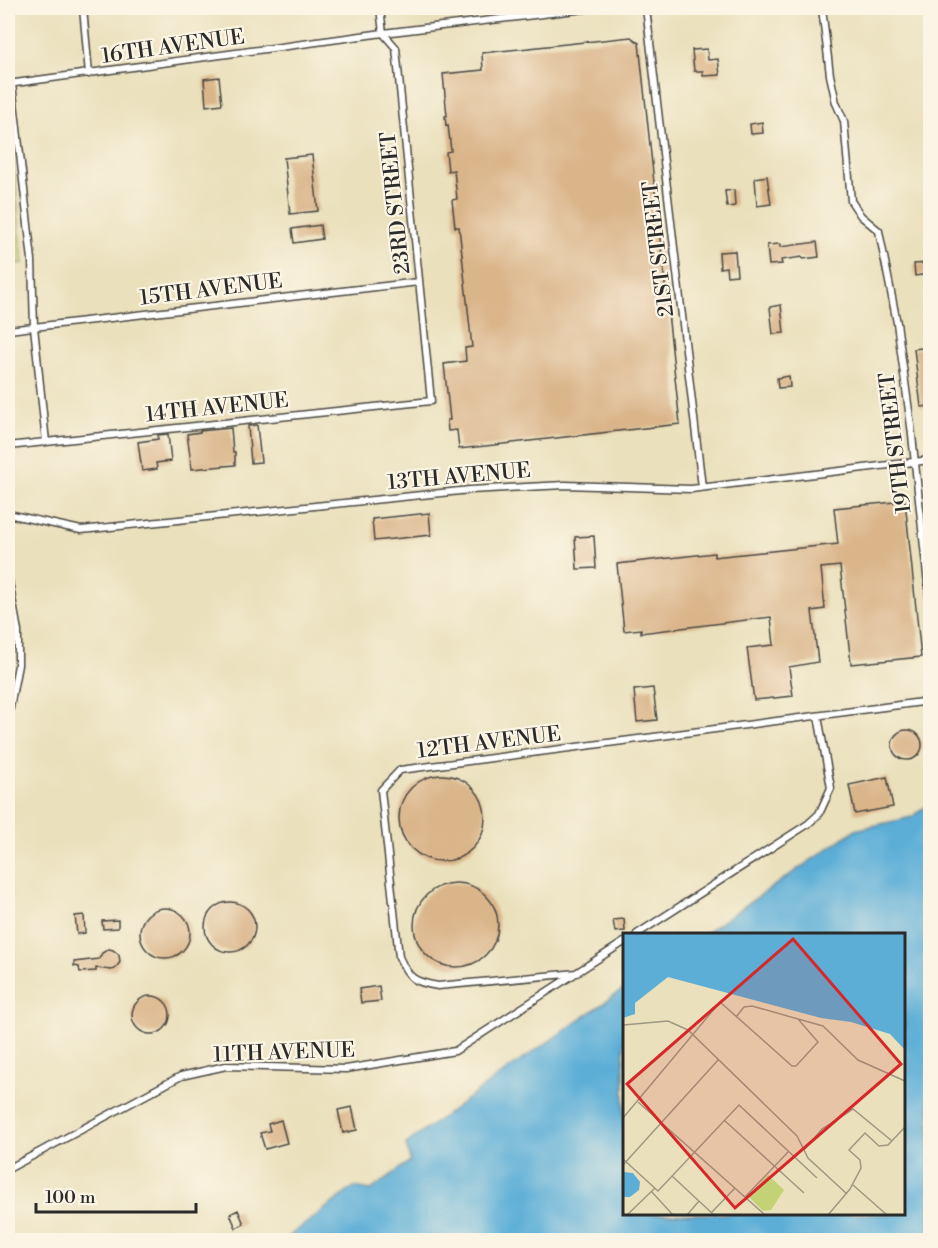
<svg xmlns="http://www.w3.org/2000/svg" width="938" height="1248" viewBox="0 0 938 1248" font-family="'Libre Bodoni',serif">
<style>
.green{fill:#c2d275;stroke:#767e50;stroke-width:1.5}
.water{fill:#5caed7;stroke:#446c81;stroke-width:1.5}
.building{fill:#dab58a}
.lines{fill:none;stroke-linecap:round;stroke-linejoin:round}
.service-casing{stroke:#484641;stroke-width:9}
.service{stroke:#fff;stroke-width:6}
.labels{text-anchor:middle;stroke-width:4.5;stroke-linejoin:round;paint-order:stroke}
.street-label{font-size:21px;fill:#2b2b2b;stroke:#fcf5e5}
.inset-road{fill:none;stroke:#9e9882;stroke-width:1.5}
.view{fill:#d62828;fill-opacity:0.15;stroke:#d62828;stroke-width:3}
.inset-edge{fill:none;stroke:#2b2b2b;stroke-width:3}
</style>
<rect width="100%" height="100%" fill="#fcf5e5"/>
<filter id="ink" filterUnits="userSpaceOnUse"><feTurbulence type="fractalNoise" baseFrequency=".0167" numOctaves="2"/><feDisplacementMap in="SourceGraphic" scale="12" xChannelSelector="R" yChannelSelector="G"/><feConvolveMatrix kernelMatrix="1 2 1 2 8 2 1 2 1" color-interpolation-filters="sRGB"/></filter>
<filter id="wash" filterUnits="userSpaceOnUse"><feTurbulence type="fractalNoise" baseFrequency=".008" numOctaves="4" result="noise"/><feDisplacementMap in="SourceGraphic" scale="24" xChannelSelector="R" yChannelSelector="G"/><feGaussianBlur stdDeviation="1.35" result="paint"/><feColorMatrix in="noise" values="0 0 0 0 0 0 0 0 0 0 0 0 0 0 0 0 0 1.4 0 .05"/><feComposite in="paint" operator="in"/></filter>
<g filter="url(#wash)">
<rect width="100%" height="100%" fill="#eae0bc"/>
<path class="green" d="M8,98l15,165 -15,2z"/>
<path class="water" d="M930,803v437h-646l70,-53 17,3 39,-29 -4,-17 90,-66 128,-89v225h280v-280h-200l151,-104 57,-13z"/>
<g id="blocks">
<path class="building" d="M631,37l8,6 41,381 -221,25 -2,-19 -9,1 -1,-11h3l-6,-56 22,-3 -1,-13 7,-1 -13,-120h-4l-3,-27 5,-1 -3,-29 -6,1 -2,-19 5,-1 -3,-26 -2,1 -1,-10h2l-4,-42 40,-4 -1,-17z
M707,49l1,11 10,-1 2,16 -17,1v-5h-9l-2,-21z
M219,77l3,27 -16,2 -2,-27z
M762,122l1,11 -12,1 -1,-10z
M312,155l6,56 -28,3 -6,-56z
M767,176l4,28 -14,2 -2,-28z
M734,190l1,16 -8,1 -2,-16z
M320,225l2,14 -28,4 -2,-14z
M817,242l2,15 -16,2 -1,-2 -21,3 1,4 -13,1 -2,-20 13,-1v3z
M735,251l2,24 -10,1 -1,-9 -6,1 -1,-16z
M928,263l1,11 -14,2 -1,-12z
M781,305l3,28 -11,1 -3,-27z
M930,347v59l-9,1 -7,-58z
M789,376l1,11 -12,1 -1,-10z
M257,425l4,37 -10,1 -3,-37z
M231,428l2,24h2v13l-43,4 -5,-35 13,-2v-1z
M168,434l3,27 -15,2 1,6 -15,2 -4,-29 20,-3v-4z
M905,501l16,156 -70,7 -11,-98 -19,2 4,41 -13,2 6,51 -29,5 4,29 -39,4 -7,-52 27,-3 -3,-28 -130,16v-4l-17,2 -7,-67 97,-11v4l124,-13 -4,-36z
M429,513l2,22 -57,6 -2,-22z
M594,536l2,32 -19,1 -2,-32z
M653,688l4,32 -20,2 -3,-32z
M892 745a15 15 0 1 1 30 0a15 15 0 1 1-30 0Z
M399 818a43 43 0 1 1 86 0a43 43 0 1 1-86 0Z
M887,777l6,30 -38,7 -6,-29z
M414 925a42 42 0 1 1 84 0a42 42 0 1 1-84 0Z
M205 927a25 25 0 1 1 50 0a25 25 0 1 1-50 0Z
M140 933a25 25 0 1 1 50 0a25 25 0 1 1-50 0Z
M84,915l1,18 -8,1 -2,-18z
M624,919l1,12 -10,1 -2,-12z
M118,920v8l-15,1 -1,-8z
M109,949l4,1 6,5 1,7 -5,7 -4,1 -15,-2v3l-16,1 -1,-5 -5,-1v-4l25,-3 3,-6z
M379,986l2,15 -20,2 -2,-14z
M132 1015a19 19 0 1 1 38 0a19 19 0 1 1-38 0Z
M352,1107l5,23 -14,3 -5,-23z
M281,1120l6,23 -22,6 -5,-16 10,-2 -2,-7z
M238,1210l6,14 -8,4 -6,-14z"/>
</g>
</g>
<g filter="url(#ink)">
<use href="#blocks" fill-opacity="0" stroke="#484641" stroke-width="1.5"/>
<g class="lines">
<defs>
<path id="service" d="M83,8l6,66
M646,8l56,479
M822,8l8,67 6,28 8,18 7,80 10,15 18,15 18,92 14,103 19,177
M8,84l375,-51 210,-25
M12,84l20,176 2,67 12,115
M8,330l411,-48
M8,446l423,-45 -35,-353 -13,-15 -3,-25
M8,514l73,16 389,-40 95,-5 126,4 239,-29
M8,576l10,55v34l-10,53
M637,934l171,-110 11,-10 12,-26 -13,-72
M577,973l-139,13c-24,-4 -29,-7 -39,-29l-18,-167 19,-20 530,-69
M8,1169l173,-93 45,-10 120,3 109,-18 169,-109"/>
</defs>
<use href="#service" class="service-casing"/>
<use href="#service" class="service"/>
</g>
</g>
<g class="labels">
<g class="street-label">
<text transform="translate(173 46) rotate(-8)" y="7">16TH AVENUE</text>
<text transform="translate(395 203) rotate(-96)" y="7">23RD STREET</text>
<text transform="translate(658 249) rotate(-97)" y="7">21ST STREET</text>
<text transform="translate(211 289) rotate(-7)" y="7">15TH AVENUE</text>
<text transform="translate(217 407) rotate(-6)" y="7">14TH AVENUE</text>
<text transform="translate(895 443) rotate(-97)" y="7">19TH STREET</text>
<text transform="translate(459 476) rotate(-5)" y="7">13TH AVENUE</text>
<text transform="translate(489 742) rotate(-7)" y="7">12TH AVENUE</text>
<text transform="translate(284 1052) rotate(-2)" y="7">11TH AVENUE</text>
</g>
</g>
<g transform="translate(623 933)">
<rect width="282" height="282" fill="#eae0bc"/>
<path d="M145,242l16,15 -13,20 -8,1 -15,-15z" fill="#c2d275"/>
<path d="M0,0h282v117l-15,-16 -39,-12 -30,-4 -153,-41 -33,26v11l-12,4zM0,239l10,1 7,9 -1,8 -9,7h-7z" fill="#5caed7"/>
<path class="inset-road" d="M113,84l8,-10 8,-1 71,20 35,34 47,21M0,92l45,-4 20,9 109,106 11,22 39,36M15,169l127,113M0,185l97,-116 72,64h4l22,-24 -20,-23M101,187l80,73M181,217l18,-21 31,-20 39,32M0,226l35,32 81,-86 78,73M0,232l96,-106M49,243l42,39M230,252l34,30M28,258l22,24M122,264l44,-46M89,279l23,-24M4,282l28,-27M64,282l12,-14M205,282l22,-26 11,-21 -1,-8 -11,-10 16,-17 14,13 9,-1 17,-18"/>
<path class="view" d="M170,6l108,125 -166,144 -108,-124z"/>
<rect width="282" height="282" class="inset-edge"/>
</g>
<rect width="938" height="1248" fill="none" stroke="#fcf5e5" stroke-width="30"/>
<path d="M36 1203v9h160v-9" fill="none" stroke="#2b2b2b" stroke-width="3"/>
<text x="45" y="1203" font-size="18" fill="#2b2b2b" stroke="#fcf5e5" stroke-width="4.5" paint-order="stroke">100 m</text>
</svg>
